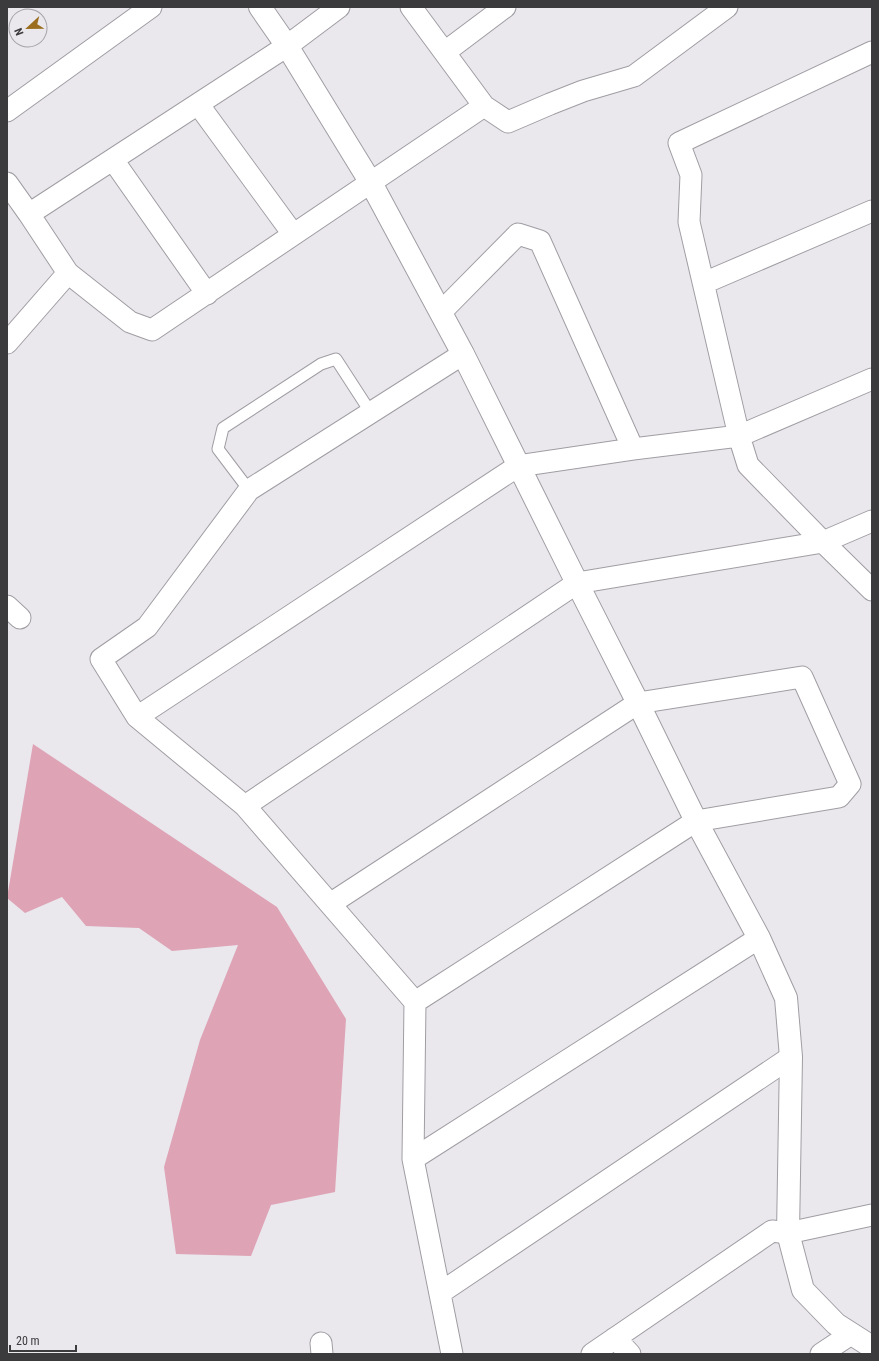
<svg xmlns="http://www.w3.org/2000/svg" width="879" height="1361" viewBox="0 0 879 1361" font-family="'Roboto Condensed',sans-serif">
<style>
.green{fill:#dea3b5}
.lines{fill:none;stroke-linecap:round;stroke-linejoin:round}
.service-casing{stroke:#a09da3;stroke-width:13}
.minor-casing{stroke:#a09da3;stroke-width:23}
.tertiary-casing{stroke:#a09da3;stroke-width:24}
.service{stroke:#fff;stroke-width:11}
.minor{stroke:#fff;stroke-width:21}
.tertiary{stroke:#fff;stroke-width:22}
</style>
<rect width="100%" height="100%" fill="#eae7ed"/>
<path class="green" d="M33,744l244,163 69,112 -11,173 -64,13 -20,51 -75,-2 -12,-87 36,-127 38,-95 -66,6 -33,-23 -53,-2 -24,-29 -37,16 -18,-15z"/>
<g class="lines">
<defs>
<path id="service" d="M249,490l-31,-41 5,-21 98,-64 15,-5 35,54"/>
<path id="minor" d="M411,7l73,99
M445,52l60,-45
M872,52l-193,91 12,32 -2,47 50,214 9,29 75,77 49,48
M198,104l95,130
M7,111l144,-104
M113,160l94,134
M7,183l22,31 39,59 62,49 22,8 332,-224 24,16 42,-18 33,-13 51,-15 93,-69
M29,214l258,-168 52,-39
M704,283l168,-72
M441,312l77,-78 22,7 93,208
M7,343l61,-70
M7,606l13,12
M137,717l381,-251 115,-17 106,-13 133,-57
M245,806l332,-223 246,-41 49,-21
M330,904l308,-201 164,-26 48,107 -11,13 -143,24 -281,181
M413,1159l346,-221
M440,1293l351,-236
M615,1338l15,16
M321,1343l1,11
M452,1354l-39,-195 2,-157 -170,-196 -108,-89 -36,-58 46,-32 102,-137 214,-136
M592,1354l180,-123 16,2 84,-18
M821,1354l30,-20"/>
<path id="tertiary" d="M260,7l27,39 84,137 92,171 114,229 61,120 58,118 63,117 27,60 5,59 -3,176 15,57 33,34 36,23"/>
</defs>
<use href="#service" class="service-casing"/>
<use href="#minor" class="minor-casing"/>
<use href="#tertiary" class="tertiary-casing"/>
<use href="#service" class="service"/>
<use href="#minor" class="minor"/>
<use href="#tertiary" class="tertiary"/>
</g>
<rect width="879" height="1361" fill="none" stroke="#3b3a3c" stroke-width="16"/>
<g transform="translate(28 28) rotate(248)"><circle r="19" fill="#eae7ed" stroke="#a4a2a6"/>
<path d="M0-3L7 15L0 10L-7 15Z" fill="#9a6e1d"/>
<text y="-6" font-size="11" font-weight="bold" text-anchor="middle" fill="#3b3a3c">N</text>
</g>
<path d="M10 1345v6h66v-6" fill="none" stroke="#3b3a3c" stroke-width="2"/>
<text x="16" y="1345" font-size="12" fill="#3b3a3c" stroke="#eae7ed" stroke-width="3" paint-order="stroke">20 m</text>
</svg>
